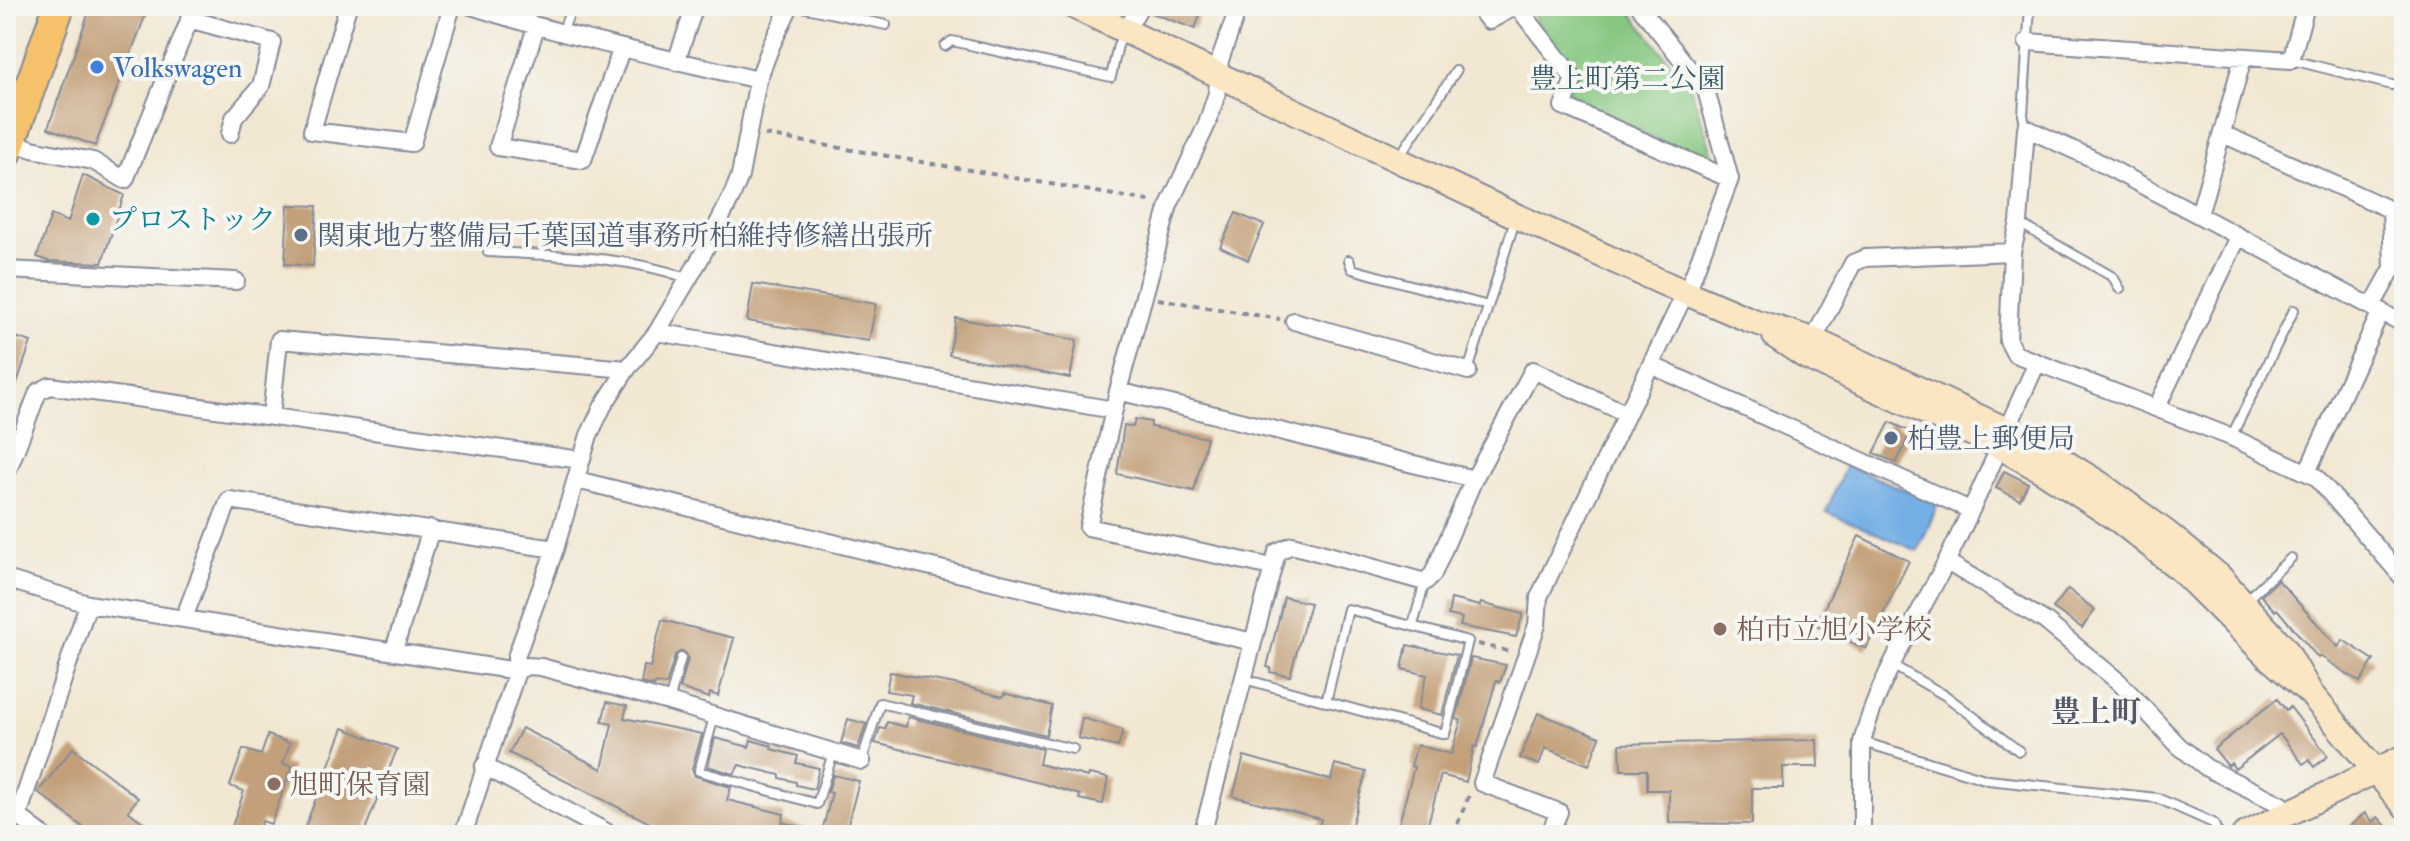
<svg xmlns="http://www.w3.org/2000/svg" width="2410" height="841" viewBox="0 0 2410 841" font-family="'IM FELL Double Pica','Noto Serif JP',serif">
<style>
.green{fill:#86c780;stroke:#507b6f;stroke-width:2}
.water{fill:#74afe5;stroke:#486fa2;stroke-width:2}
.building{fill:#c3a07a}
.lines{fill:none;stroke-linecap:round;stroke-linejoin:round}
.lane-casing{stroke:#868b98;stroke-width:12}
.street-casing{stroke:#868b98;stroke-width:20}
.secondary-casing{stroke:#868b98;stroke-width:28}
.highway-casing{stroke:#868b98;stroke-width:34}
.path{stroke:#868b98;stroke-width:4;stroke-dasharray:6 6;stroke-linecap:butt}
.lane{stroke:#fff;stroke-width:8}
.street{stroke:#fff;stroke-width:16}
.secondary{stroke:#fbe6c4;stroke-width:24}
.highway{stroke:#f5c16b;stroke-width:30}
.shop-dot{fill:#3f7fe0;stroke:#f6f6f2;stroke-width:3}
.culture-dot{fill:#0f9aa8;stroke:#f6f6f2;stroke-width:3}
.service-dot{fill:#5c6f8a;stroke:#f6f6f2;stroke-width:3}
.education-dot{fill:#8d6e63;stroke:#f6f6f2;stroke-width:3}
.labels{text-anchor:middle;stroke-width:8;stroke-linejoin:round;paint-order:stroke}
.shop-label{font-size:28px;fill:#366cbe;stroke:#f6f6f2;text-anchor:start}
.park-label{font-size:28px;fill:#3b5d68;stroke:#f6f6f2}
.culture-label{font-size:28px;fill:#0d838f;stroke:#f6f6f2;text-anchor:start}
.service-label{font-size:28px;fill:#4e5e75;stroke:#f6f6f2;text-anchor:start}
.education-label{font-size:28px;fill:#785e54;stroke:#f6f6f2;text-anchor:start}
.neighbourhood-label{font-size:30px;font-weight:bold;fill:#565768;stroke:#f6f6f2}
</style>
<rect width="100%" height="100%" fill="#f6f6f2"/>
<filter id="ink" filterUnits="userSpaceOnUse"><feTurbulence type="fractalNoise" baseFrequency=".0125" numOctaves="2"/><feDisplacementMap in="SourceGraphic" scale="16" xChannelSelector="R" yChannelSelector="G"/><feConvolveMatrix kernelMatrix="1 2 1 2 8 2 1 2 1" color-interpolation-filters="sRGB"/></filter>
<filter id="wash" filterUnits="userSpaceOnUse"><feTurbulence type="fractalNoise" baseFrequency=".006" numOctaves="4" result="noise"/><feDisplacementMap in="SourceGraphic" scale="32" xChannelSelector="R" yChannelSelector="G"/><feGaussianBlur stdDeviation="1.8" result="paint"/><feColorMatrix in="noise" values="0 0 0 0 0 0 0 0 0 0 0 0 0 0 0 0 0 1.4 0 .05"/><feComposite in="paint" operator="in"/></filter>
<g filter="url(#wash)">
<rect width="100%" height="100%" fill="#f2e7d2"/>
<path class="green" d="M1538,6h88l65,83 25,75 -140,-59 -42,-89z"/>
<path class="water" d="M1846,465l92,39 -20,47 -92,-39z"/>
<g id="blocks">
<path class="building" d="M91,6h58l-54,140 -47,-18z
M1151,6h52l-8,23 -46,-17z
M83,175l41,20 -22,68 -54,-2 -11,-4 14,-42 17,7z
M288,205l29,1 -4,60 -28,-2z
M1236,213l28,12 -16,35 -28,-13z
M753,284l123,20 -7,37 -122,-20z
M956,318l121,22 -7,38 -121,-23z
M6,334l25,8 -23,67 -2,-1z
M1135,419l16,3v5l56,11 -13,53 -77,-17 7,-49 9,2z
M1890,422l21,10 -15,31 -22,-10z
M2004,471l24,12 -8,17 -24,-12z
M1859,536l50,25 -43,88 -50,-24z
M2278,580l60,67 5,-7 31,20 -14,22 -40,-26 -2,2 -41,-49 -2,2 -14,-15z
M2068,589l27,21 -13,18 -29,-20z
M1284,597l26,6 -20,73 -20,-4 1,-4 -4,-1z
M1451,599l29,7 1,-3 42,11 -7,23 -56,-11 2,-8 -14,-3z
M662,620l72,18 -16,58 -8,-3 -1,5 -29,-10 8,-29 -2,-5 -4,-3 -7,4 -9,30 -10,-2 -2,3 -13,-3 3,-17 6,1z
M1407,645l50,10 -15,60 -24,-6 9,-34 -25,-6z
M1471,658l35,7 -6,17 -4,-1 -19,66 -3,-1 -8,36 -25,-7 -16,60h-29l18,-68 -3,-1 6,-21 34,9 10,-34 -5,-1z
M890,672l70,13 43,12 1,-4 48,13 -6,29 -136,-32 2,-8 -26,-4z
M2277,699l9,11 4,-3 38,49 -14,11 -5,-7 -6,4 -23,-30 -45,35 -4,-6 -3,3 -14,-17z
M607,702l20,4 -3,12 78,16 -10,35 3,7 36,11 -4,13 57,14 -2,8 31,8v5h-139l-165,-82 13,-25 80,41 10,-45 -10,-2z
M1538,713l62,24 -11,28 -44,-17 -6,17 -19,-7z
M908,717l134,32 -3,15 49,13 1,-3 19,4 -5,26 -24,-5 1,-4 -36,-11 -169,-41 5,-15 5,1 2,-7 19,5z
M1082,718l41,12 -5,17 -40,-9z
M848,719l18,5 -8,24 -17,-5z
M343,728l54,21 -34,86h-61z
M268,735l22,8 -7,21 9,2 -21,58 -9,-3 -5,14h-28l15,-44 -14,-5 13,-37 18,6z
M715,738l34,9 2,-7 21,6 -1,3 27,7 -2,7 23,5 -5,21 -18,-4v-3l-16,-4v-3l-41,-10 -5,9 -26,-8z
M1817,740l1,27h-35v21h-31v36l-83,-1v-33h-22v-20h-26l-1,-26z
M73,748l65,50 -10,13 32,24h-67l-55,-43z
M1244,756l87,24 4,-16 31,8 -17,63h-32l4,-16 -88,-23z
M833,775l26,6 -14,54h-24l11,-42 -4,-1z
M2365,813l8,9 5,-5 16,18h-55z"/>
</g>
</g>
<g filter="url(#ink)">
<use href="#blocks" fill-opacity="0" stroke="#868b98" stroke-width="2"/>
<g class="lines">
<defs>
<path id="lane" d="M797,6l89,19
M562,33l10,-27
M945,46l7,-5 159,36 7,-32 7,-13
M2292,60l100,25
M2026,128l-3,-13 7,-109
M1399,157l57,-86
M2019,223l94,54 7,12
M488,252c67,4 136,3 199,26
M1349,260l3,9 136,37
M1468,371l48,-154
M2231,437l63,-127
M2245,601l46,-43
M1413,625l12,-43
M1892,665l54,31 73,55
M1244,679l201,55 23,-93 -120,-32 -22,93
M669,702l12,-44
M714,717l-15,54 118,33 16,-51
M1863,742l125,38 169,18 56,25 6,12
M862,760l18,-57 193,46"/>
<path id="street" d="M348,6l-36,125 100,12 40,-137
M471,6c95,31 191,51 287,74
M1239,6l-19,54 -3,33 -10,31 -38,81 -51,186 -30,136 184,40
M1477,6l12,15 27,-15
M1517,6l57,73 -11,27 167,73
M189,19l83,23 -11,44 -27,32 -4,16
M536,27l-38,120 85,13 38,-110
M1126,31l14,-25
M2027,42l264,18 15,-54
M676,62l19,-56
M2223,134l168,76 2,58 -21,38
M11,141l21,8 61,12 32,19 70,-174
M2199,215l44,-157
M6,270l230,11
M1294,321l174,50
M2404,324l-315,-167 -63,-29 -7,95 -7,29 -4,89 7,13 216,83 85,40 88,102
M657,332l457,78
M1810,346l43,-83 12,-5 147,-6
M1651,365l319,145
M1118,391l356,88
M2157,407l81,-170
M271,417l8,-77 348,29
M2307,472l74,-161
M6,475l32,-83 12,-6 531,74
M577,480l342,84 334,78
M1947,562l98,59 74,61 60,64 28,22 75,37 6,8
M6,579l82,25 429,67 10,-5 14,1 128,35 193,59
M184,618l45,-118 326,49
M394,650l37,-121
M484,766l128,69
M43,835l-25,-19 70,-212
M463,835l54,-164 -1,-14 39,-108 34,-114 14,-29 24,-37 30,-37 43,-73 31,-61 9,-22 18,-96 13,-34 19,-40
M1202,835l75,-283 15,-7 133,37 8,-8 41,-95 59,-109 94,44
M1549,835l10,-23 -77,-29 55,-158 2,-28 153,-318 38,-100 -24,-89 -67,-84
M1862,835v-93c16,-63 54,-121 83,-178 34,-66 61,-135 92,-201"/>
<path id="secondary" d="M1073,6l443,210 152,69 82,35 63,20 217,101 70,43 68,50 51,42 66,73 26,45
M1775,336l30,20 194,90 44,25 78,51 60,48 87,87 43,37 93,111
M2244,835l160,-78"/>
<path id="highway" d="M6,154l53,-148"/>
</defs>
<use href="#lane" class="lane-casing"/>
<use href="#street" class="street-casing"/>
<use href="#secondary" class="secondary-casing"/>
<use href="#highway" class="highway-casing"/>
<path class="path" d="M765,135l390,67
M1158,299l122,20
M1478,644l34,8
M1453,835l17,-42"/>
<use href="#lane" class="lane"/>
<use href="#street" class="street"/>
<use href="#secondary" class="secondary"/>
<use href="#highway" class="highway"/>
</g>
</g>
<circle class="shop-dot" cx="97" cy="67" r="8"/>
<circle class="culture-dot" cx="93" cy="219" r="8"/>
<g class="service-dot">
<circle cx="301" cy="235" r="8"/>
<circle cx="1891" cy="438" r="8"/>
</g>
<g class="education-dot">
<circle cx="1720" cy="629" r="8"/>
<circle cx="274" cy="784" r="8"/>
</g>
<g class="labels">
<g class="shop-label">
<text x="113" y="77">Volkswagen</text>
</g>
<g class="park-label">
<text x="1627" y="88">豊上町第二公園</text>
</g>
<g class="culture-label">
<text x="109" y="229">プロストック</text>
</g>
<g class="service-label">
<text x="317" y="245">関東地方整備局千葉国道事務所柏維持修繕出張所</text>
<text x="1907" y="448">柏豊上郵便局</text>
</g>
<g class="education-label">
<text x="1736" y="639">柏市立旭小学校</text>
<text x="290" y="794">旭町保育園</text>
</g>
<g class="neighbourhood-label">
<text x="2096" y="722">豊上町</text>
</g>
</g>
<rect width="2410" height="841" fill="none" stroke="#f6f6f2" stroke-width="32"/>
</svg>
